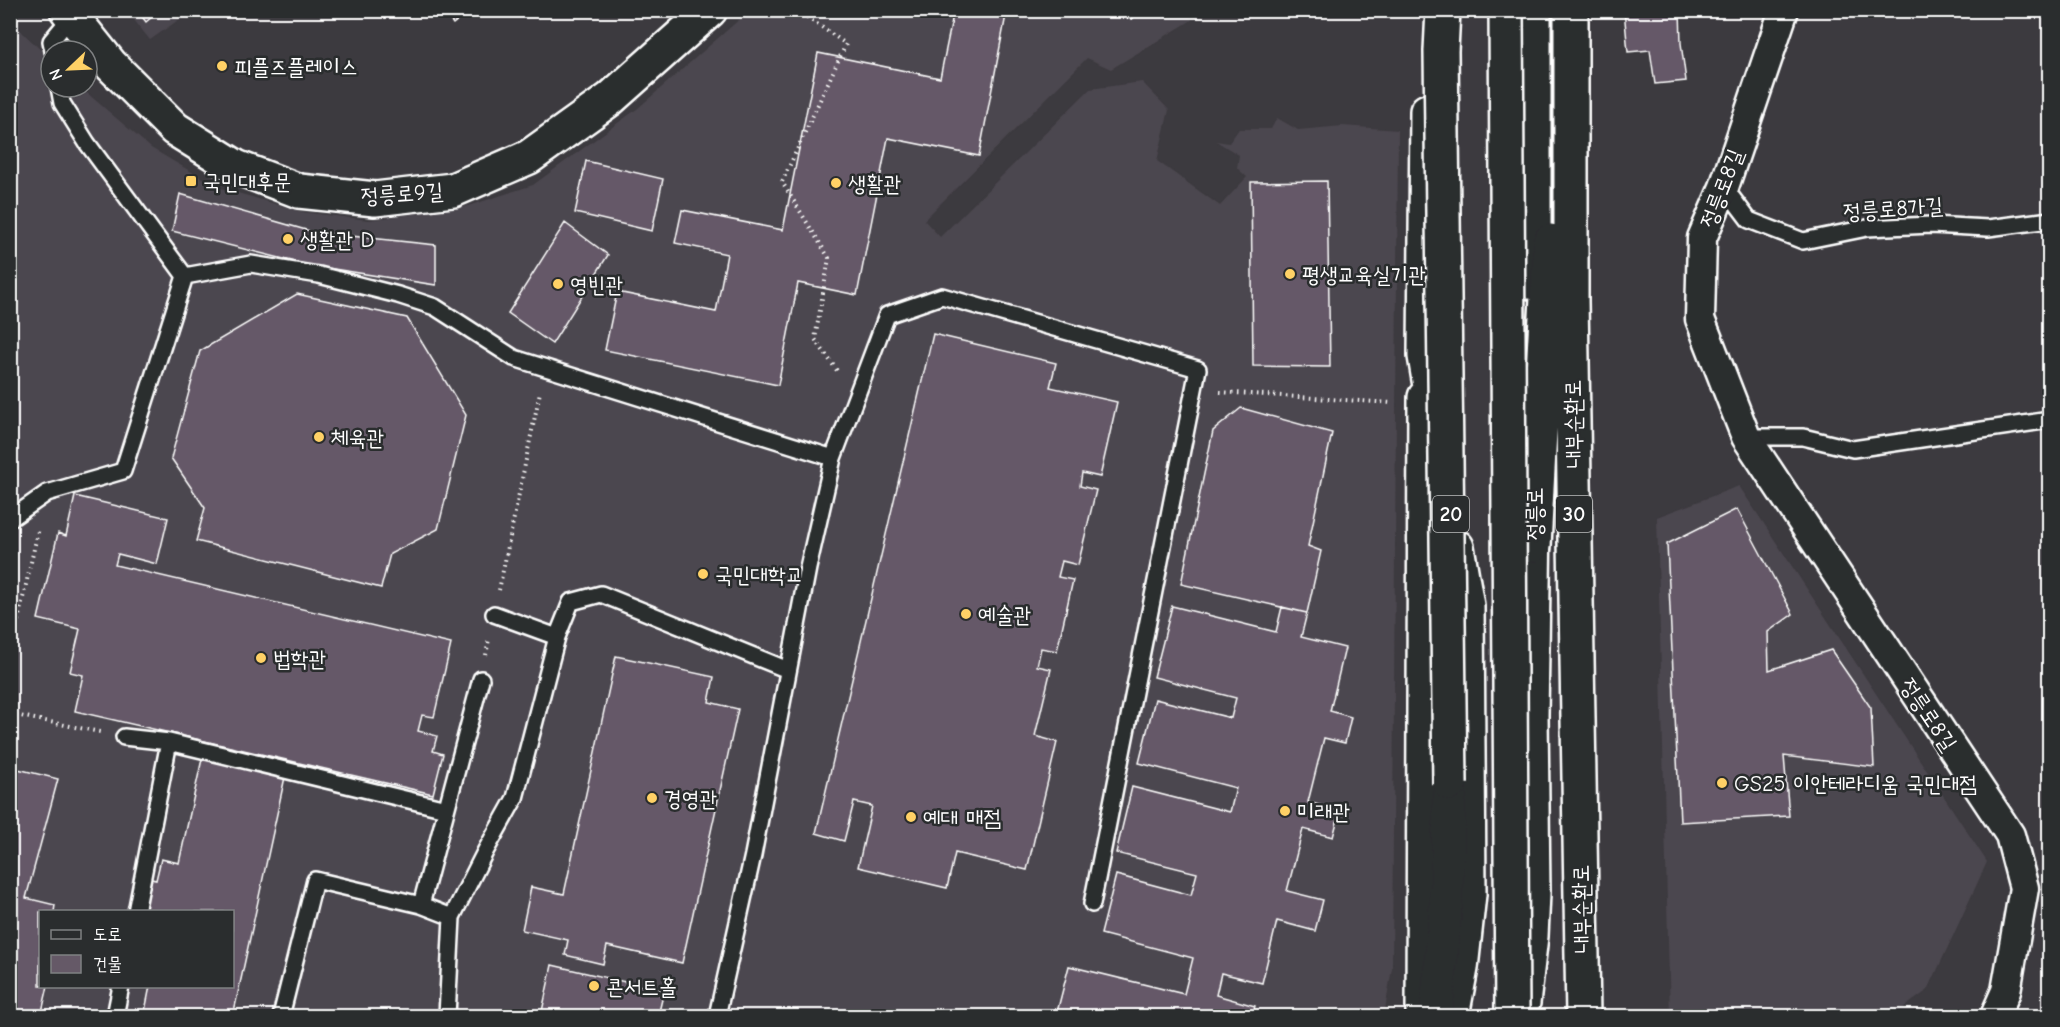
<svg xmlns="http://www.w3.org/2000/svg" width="2060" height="1027" viewBox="0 0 2060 1027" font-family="'Comic Neue','Poor Story',sans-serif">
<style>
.built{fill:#4c474f;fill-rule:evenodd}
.building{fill:#655967;stroke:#fff;stroke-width:1.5}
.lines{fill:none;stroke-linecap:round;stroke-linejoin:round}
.lane-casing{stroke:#fff;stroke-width:20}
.street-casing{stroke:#fff;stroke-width:33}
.secondary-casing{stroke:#fff;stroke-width:38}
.primary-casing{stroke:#fff;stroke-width:38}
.highway-casing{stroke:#fff;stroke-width:38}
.path{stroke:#fff;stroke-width:4;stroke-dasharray:1.5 4.5;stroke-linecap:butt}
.lane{stroke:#2a2d2e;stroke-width:15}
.street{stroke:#2a2d2e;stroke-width:28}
.secondary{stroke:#2a2d2e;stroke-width:33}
.primary{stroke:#2a2d2e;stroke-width:33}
.highway{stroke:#2a2d2e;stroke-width:33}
.highway-bridge-casing{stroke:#fff;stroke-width:38;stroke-linecap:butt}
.highway-bridge{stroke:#2a2d2e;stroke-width:33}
.poi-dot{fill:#ffd166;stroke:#2a2d2e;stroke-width:2}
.labels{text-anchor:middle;stroke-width:5;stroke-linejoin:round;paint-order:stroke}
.shield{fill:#2a2d2e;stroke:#bfc0c0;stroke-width:1.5}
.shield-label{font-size:21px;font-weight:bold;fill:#fff}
.poi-label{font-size:22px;fill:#fff;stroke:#2a2d2e;text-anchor:start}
.street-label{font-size:22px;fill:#fff;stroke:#2a2d2e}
</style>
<rect width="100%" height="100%" fill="#3c3a3f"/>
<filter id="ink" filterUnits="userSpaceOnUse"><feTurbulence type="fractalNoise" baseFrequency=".0167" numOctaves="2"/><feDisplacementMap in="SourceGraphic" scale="12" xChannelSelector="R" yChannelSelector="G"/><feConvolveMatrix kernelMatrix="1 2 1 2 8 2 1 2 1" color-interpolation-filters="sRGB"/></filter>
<g filter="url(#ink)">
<path class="built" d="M127,11h64l-41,29z
M749,11h437l6,9 -81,49 -24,-11 -163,162 16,17 150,-148 52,-7 27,28 -12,51 63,45 27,-29 -10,-9 2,-13 -23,-14 13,2 10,-14h32l6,-11 21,12 45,-4 55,4 -6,838 -8,48h-1373l-1,-999 10,13 31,30v27h29l71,61 66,39 86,25 65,8 97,-13 68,-22 104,-76zM40,912h192v74h-192z
M1739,486l248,376 -59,128 -36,26h-222l-13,-499z"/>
<path class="building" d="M137,10h23l-14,12z
M443,10h28l-18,14z
M954,10h53l-28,146 -91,-18 -31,157 -59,-12 -20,102 -173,-35 12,-58 99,20 11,-58 -52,-11 7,-33 101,20 35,-177 122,25z
M1090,10h44l-2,9z
M1624,10h56l1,33 5,38 -31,3 -5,-34 -22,2z
M586,161l77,18 -11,52 -77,-18z
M1327,181l3,186 -77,-1 -2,-184z
M180,194l133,38 123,13v40l-128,-20 -136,-34z
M565,223l43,32 -56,89 -44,-31z
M297,294l110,24 59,97 -28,114 -48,25 -9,34 -185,-47 9,-33 -34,-50 29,-107z
M933,334l123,29 -6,24 67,15 -17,75 -18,-4 -2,13 16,4 -18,75 -16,-4 -4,16 15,3 -16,71 -16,-3 -4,18 14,3 -16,67 22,6 -30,128 -72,-17 -8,35 -89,-21 14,-61 -18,-4 -10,39 -28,-8z
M1241,408l91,25 -24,113 13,5 -14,62 -126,-29 32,-153z
M75,496l93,22 -11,46 -39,-10 -3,11 336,79 -17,73 -12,-2 -4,16 19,5 -4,15 10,3 -10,40 -358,-83 8,-36 -13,-3 10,-43 -42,-10 20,-86 8,3z
M1737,509l56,105 -25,18 1,38 62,-20 40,58 3,59 -90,-11 5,60 -109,6 -13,-278z
M1172,606l104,26 6,-25 25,6 -6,24 44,11 -15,63 21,6 -6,26 -21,-5 -16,64 32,9 -7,26 -30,-8 -16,62 36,9 -8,31 -38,-10 -15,62 -41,-10 -5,22 39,11 -3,10h-196l13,-50 115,28 9,-36 -92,-24 15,-59 75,20 6,-22 -81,-20 16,-66 98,25 6,-24 -97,-25 16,-64 76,19 5,-20 -82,-21z
M616,656l98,21 -5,25 29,7 -56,254 -75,-17 -4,18 -38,-9 3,-15 -46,-10 9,-43 33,7z
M202,759l83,18 -52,239h-89l6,-30h82v-74h-93l7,-34 10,2 5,-21 18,4z
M10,767l48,12 -32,119 29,7 -1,7h-14v74h8l-7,30h-31z
M552,965l112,26 -6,25h-117z"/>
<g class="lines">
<defs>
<path id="lane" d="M53,51l-2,-10 20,-24
M59,87l3,16 25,40 98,133
M1724,187l25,33 54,21 64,-13 64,-3 57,3 62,-8
M1746,437h57l50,12 197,-29
M10,519l37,-26 76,-22 62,-195 66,-12 68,11 79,20 37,12 79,51 319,100 54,-143 55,-19 256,73 -106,535
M494,614l63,23
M124,737l45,5 277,67
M421,905l60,-226
M136,912l33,-170
M115,1016l6,-30
M281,1016l34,-136 106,25 31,12
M447,1016l5,-99 34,-67 29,-52 42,-161 14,-35 30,-8 187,76
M717,1016l36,-161 55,-287 25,-110"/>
<path id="street" d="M1784,10l-60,177 -22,51 -2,81 46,118 264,398 14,53 -18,103 -11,25"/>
<path id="secondary" d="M67,10l44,55 64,64 61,38 63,24 76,8 78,-9 76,-33 81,-58 100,-89"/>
<path id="primary" d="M1427,111l-2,245 11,66
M1534,283v-273
M1523,1003l8,-67 2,-43 -2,-178 3,-197
M1423,1016l2,-619
M1452,1016l9,-48 8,-74 -2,-288 -10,-59"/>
<path id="highway" d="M1571,10v291l12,715
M1534,545l16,-304
M1436,1016l10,-113 4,-119"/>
</defs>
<use href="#lane" class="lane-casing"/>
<use href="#street" class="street-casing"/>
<use href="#secondary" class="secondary-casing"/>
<use href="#primary" class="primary-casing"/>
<use href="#highway" class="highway-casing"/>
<path class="path" d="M797,10l49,34 -64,138 47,76 -14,81 23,33
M1220,392l172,11
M499,590l41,-198
M486,655l3,-16
M10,656l28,-125
M10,714l90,18"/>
<use href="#lane" class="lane"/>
<use href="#street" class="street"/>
<use href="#secondary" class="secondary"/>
<use href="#primary" class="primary"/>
<use href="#highway" class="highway"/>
<defs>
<path id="highway-bridge" d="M1443,10l-2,41 9,733
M1506,10l6,1006"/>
</defs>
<use href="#highway-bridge" class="highway-bridge-casing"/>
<use href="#highway-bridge" class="highway-bridge"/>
</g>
</g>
<g class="poi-dot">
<circle cx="222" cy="66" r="6"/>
<rect x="185" y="175" width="12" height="12" rx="3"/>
<circle cx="836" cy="183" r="6"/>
<circle cx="288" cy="239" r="6"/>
<circle cx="1290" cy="274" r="6"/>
<circle cx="558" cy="284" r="6"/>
<circle cx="319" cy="437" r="6"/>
<circle cx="703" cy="574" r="6"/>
<circle cx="966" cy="614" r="6"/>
<circle cx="261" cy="658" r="6"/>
<circle cx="1722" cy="783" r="6"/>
<circle cx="652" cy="798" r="6"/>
<circle cx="1285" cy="811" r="6"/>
<circle cx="911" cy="817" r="6"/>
<circle cx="594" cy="986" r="6"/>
</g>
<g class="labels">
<g class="shield">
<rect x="1433" y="496" width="36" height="36" rx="4.5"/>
<rect x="1556" y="496" width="36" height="36" rx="4.5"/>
</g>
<g class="shield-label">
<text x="1451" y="521">20</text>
<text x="1574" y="521">30</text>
</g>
<g class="poi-label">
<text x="234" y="74">피플즈플레이스</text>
<text x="203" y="189">국민대후문</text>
<text x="848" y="191">생활관</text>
<text x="300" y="247">생활관 D</text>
<text x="1302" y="282">평생교육실기관</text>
<text x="570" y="292">영빈관</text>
<text x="331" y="445">체육관</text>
<text x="715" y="582">국민대학교</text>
<text x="978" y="622">예술관</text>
<text x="273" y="666">법학관</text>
<text x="1734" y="791">GS25 이안테라디움 국민대점</text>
<text x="664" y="806">경영관</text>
<text x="1297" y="819">미래관</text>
<text x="923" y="825">예대 매점</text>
<text x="606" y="994">콘서트홀</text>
</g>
<g class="street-label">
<text transform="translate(1721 188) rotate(-69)" y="8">정릉로8길</text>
<text transform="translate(402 193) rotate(-4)" y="8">정릉로9길</text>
<text transform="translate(1893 208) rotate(-4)" y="8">정릉로8가길</text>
<text transform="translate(1573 424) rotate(-91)" y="8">내부순환로</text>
<text transform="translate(1534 514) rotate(-90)" y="8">정릉로</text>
<text transform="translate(1929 714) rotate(56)" y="8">정릉로8길</text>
<text transform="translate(1581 909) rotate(-91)" y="8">내부순환로</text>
</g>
</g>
<rect width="2060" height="1027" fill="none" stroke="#2a2d2e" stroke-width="36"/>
<rect x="18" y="18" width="2024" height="991" fill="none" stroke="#fff" stroke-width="2" filter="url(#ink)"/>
<rect x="39" y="910" width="195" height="78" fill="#2a2d2e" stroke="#7f8182" stroke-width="1.5"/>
<rect x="51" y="930" width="30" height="9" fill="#2a2d2e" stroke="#7f8182" stroke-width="1.5"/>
<text x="93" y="940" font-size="18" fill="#ffffff">도로</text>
<rect x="51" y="955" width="30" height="18" fill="#655967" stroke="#7f8182" stroke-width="1.5"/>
<text x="93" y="970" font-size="18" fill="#ffffff">건물</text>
<g transform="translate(69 69) rotate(247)"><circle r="28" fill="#2a2d2e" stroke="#7f8182" stroke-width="1.5"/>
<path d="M0-4.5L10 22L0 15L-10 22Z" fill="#ffd166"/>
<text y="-9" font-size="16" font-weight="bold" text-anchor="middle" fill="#ffffff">N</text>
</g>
</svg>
